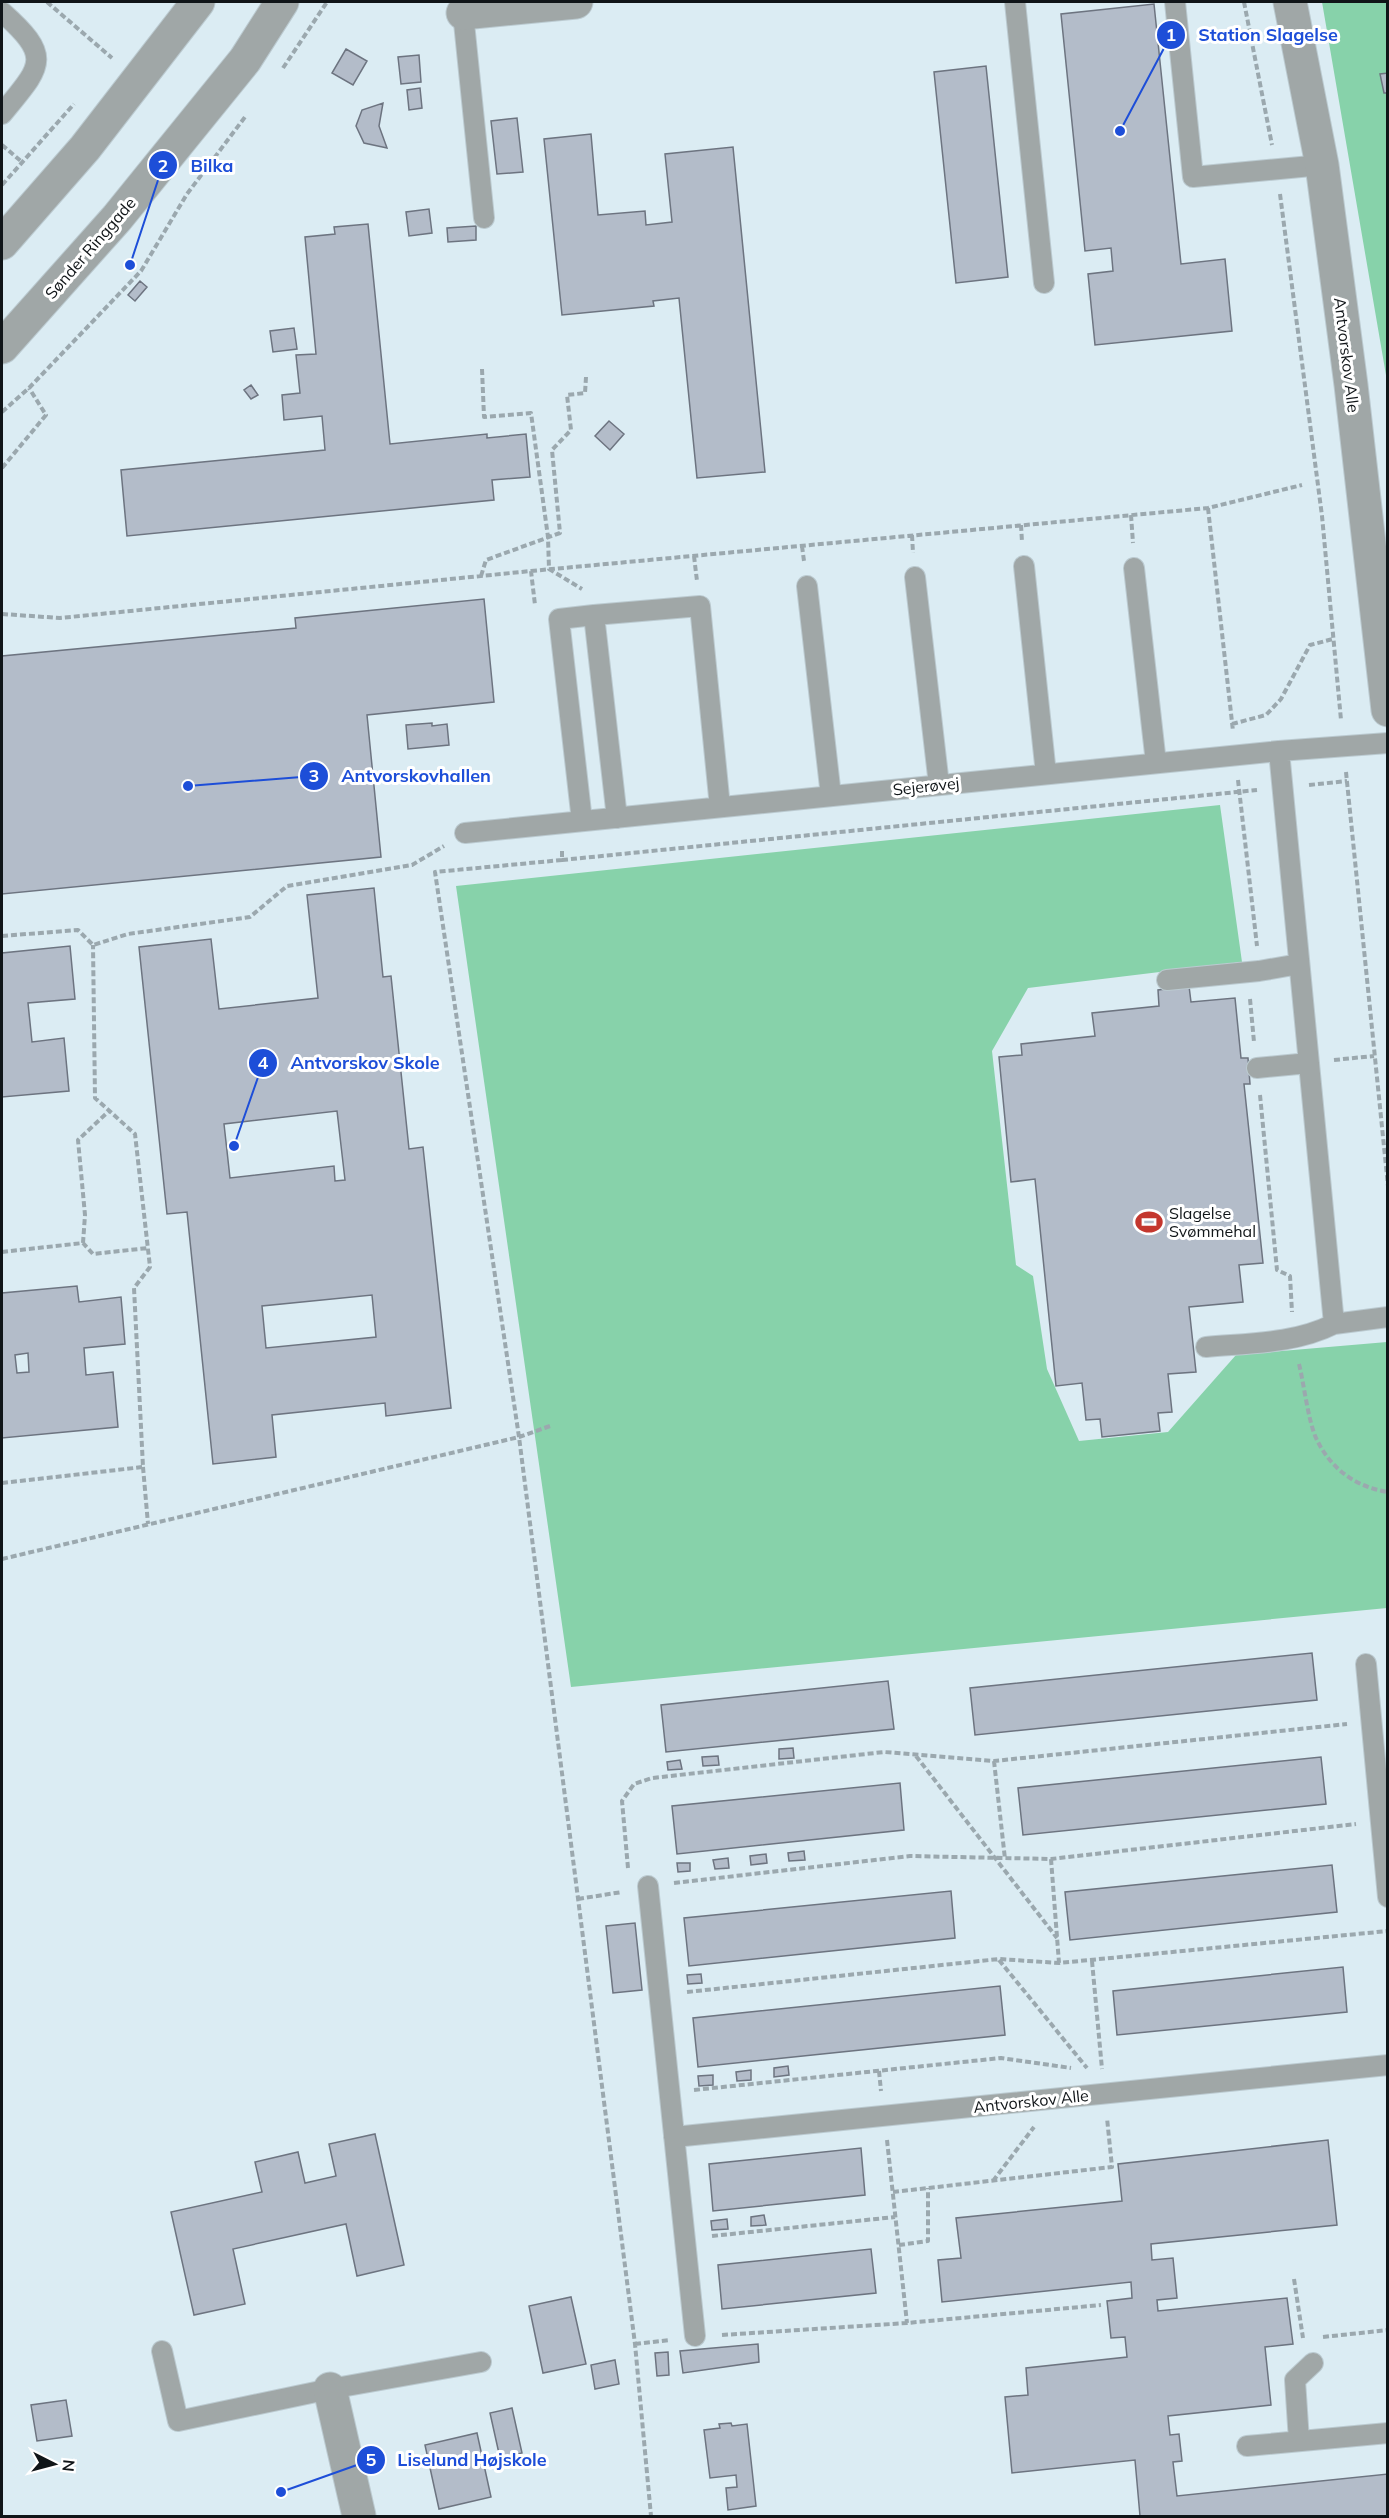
<svg xmlns="http://www.w3.org/2000/svg" width="1389" height="2518" viewBox="0 0 1389 2518" font-family="Mulish,sans-serif">
<style>
.green{fill:#87d2aa}
.building{fill:#b3bcc9;stroke:#6d7480;stroke-width:1.5;fill-rule:evenodd}
.lines{fill:none;stroke-linecap:round;stroke-linejoin:round}
.service-casing{stroke:#bbcad0;stroke-width:22}
.minor-casing{stroke:#bbcad0;stroke-width:35}
.tertiary-casing{stroke:#bbcad0;stroke-width:35}
.path{stroke:#9ba8ae;stroke-width:4;stroke-dasharray:6 3;stroke-linecap:butt}
.service{stroke:#a0a7a7;stroke-width:20}
.minor{stroke:#a0a7a7;stroke-width:33}
.tertiary{stroke:#a0a7a7;stroke-width:33}
.labels{text-anchor:middle;stroke-width:6;stroke-linejoin:round;paint-order:stroke}
.street-label{font-size:16px;fill:#101518;stroke:#fff}
.poi-label{font-size:16px;fill:#101518;stroke:#fff;text-anchor:start}
.leader{fill:none;stroke:#1d4ed8;stroke-width:2}
.callout-dot{fill:#1d4ed8;stroke:#fff;stroke-width:2}
.mark-label{font-size:18px;text-anchor:middle;font-weight:bold;fill:#fff}
.callout-label{font-size:18px;text-anchor:middle;font-weight:bold;fill:#1d4ed8;stroke:#fff;stroke-width:6;stroke-linejoin:round;paint-order:stroke}
</style>
<rect width="100%" height="100%" fill="#dbecf3"/>
<path class="green" d="M1322,2h65v379z
M1220,805l22,157 -214,26 -36,63 24,214 17,11 14,93 32,72 89,-9 68,-77 151,-13v266l-816,79 -115,-801z"/>
<path class="building" d="M1154,4l27,260 44,-5 7,72 -137,14 -7,-71 25,-3 -2,-23 -26,3 -24,-237z
M346,49l21,12 -14,24 -21,-12z
M419,55l2,27 -20,2 -3,-27z
M986,66l22,211 -52,6 -22,-211z
M1388,73v20h-4l-4,-19z
M420,88l2,20 -13,2 -2,-20z
M383,103l-4,23 8,22 -23,-5 -8,-17 6,-16z
M517,118l6,54 -26,2 -6,-53z
M591,134l7,81 47,-4 1,14 26,-3 -7,-68 68,-7 32,325 -68,6 -18,-180 -26,3 1,5 -92,9 -18,-176z
M429,209l3,24 -23,3 -3,-24z
M368,224l22,220 97,-10v4l39,-4 4,43 -38,3 2,20 -367,36 -6,-66 204,-20 -3,-34 -38,4 -2,-25 18,-2 -4,-38 20,-1 -11,-117 30,-3 -1,-7z
M476,226v14l-28,2 -1,-14z
M140,281l7,6 -12,14 -7,-6z
M294,328l3,21 -24,3 -3,-21z
M251,385l7,10 -7,4 -7,-9z
M609,421l15,13 -14,16 -15,-14z
M484,599l10,103 -127,13 14,142 -379,37v-238l294,-28 -1,-10z
M432,723v3l15,-2 2,21 -41,4 -2,-24z
M374,888l9,89 8,-1 18,173 14,-2 28,261 -65,8 -1,-13 -113,12 4,42 -63,7 -26,-252 -20,2 -28,-267 72,-8 8,70 99,-11 -11,-103zM337,1111l8,69 -10,1 -1,-15 -104,12 -6,-54zM372,1295l4,42 -110,11 -4,-42z
M70,946l5,53 -47,4 4,39 32,-4 5,53 -67,6v-144z
M1189,986l2,16 44,-4 6,60h7l2,26h-6l19,179 -24,2 4,37 -54,5 7,65 -28,2 4,38 -14,1 2,18 -58,6 -2,-18 -14,1 -4,-37 -26,3 -21,-207 -24,3 -12,-125 23,-2 -1,-11 74,-8 -3,-23 67,-7 -1,-16z
M77,1286l2,16 42,-5 4,47 -41,4 2,27 27,-3 5,55 -116,11v-145zM28,1353l1,19 -12,1 -2,-18z
M1312,1653l5,47 -342,35 -5,-47z
M888,1681l6,48 -228,23 -5,-47z
M793,1748l1,10 -15,1v-10z
M718,1756l1,9 -16,1 -1,-9z
M1321,1757l5,47 -303,31 -5,-47z
M680,1760l2,9 -14,1 -1,-8z
M900,1783l4,47 -227,24 -5,-48z
M804,1851l1,9 -16,1 -1,-8z
M766,1854l1,9 -16,2 -1,-9z
M728,1858l1,10 -14,1 -2,-9z
M677,1863h13v8l-12,1z
M1332,1865l5,47 -267,28 -5,-48z
M951,1891l4,47 -266,28 -5,-48z
M635,1923l7,67 -29,3 -7,-67z
M1343,1967l4,45 -230,23 -4,-44z
M701,1974l1,9 -14,1 -1,-9z
M1000,1986l5,49 -307,32 -5,-49z
M788,2066l1,9 -15,2v-9z
M751,2070v10l-14,1 -1,-9z
M713,2075v10l-14,1 -1,-10z
M375,2134l29,131 -47,11 -11,-52 -113,25 12,55 -51,11 -23,-103 91,-20 -7,-30 43,-10 7,31 31,-7 -7,-32z
M1328,2140l9,85 -186,19 1,16 21,-2 4,40 -20,2 1,11 129,-13 6,46 -28,3 6,58 -103,11 2,19 9,-1 3,27 -9,1 4,34 211,-22v42h-248l-5,-56 -123,13 -7,-76 23,-2 -2,-27 101,-11 -2,-20 -14,1 -4,-37 25,-3 -1,-16 -189,20 -4,-42 23,-2 -5,-40 166,-17 -4,-37z
M861,2148l4,47 -152,16 -4,-47z
M764,2215l2,10 -15,1v-9z
M727,2219l1,10 -16,1 -1,-9z
M871,2249l5,44 -154,16 -4,-44z
M571,2297l15,67 -43,9 -14,-67z
M758,2344l1,18 -76,11 -3,-22z
M668,2352l1,23 -12,1 -2,-23z
M615,2360l4,24 -24,5 -4,-24z
M66,2400l6,36 -35,5 -6,-36z
M512,2408l10,45 -22,5 -10,-45z
M731,2423l1,3 15,-2 9,82 -28,4 -2,-22 11,-1 -1,-12 -26,3 -6,-48 16,-2 -1,-4z
M477,2433l14,64 -52,12 -14,-64z"/>
<g class="lines">
<defs>
<path id="service" d="M1015,2l29,281
M1175,2l18,175 129,-12
M2,12c52,46 39,54 0,102
M463,13l21,205
M1024,566l22,208
M1134,568l22,195
M915,577l24,208
M807,586l24,210
M594,615l106,-9 20,201
M1279,751l55,573 54,-7
M582,821l-23,-202 35,-4 23,203
M465,833l814,-82 109,-8
M1167,980l92,-9 40,-7
M1257,1068l52,-5
M1206,1347c43,-4 88,-3 128,-23
M1366,1664l22,233
M648,1886l47,450
M674,2137l714,-72
M162,2351l16,70 152,-32 151,-27
M1299,2441l-4,-61 18,-17
M1247,2446l141,-13"/>
<path id="minor" d="M463,13l113,-11
M330,2389l29,127"/>
<path id="tertiary" d="M1290,2l32,163 29,220 37,325
M2,243l83,-95 113,-146
M2,347l115,-129 128,-158 37,-58"/>
</defs>
<use href="#service" class="service-casing"/>
<use href="#minor" class="minor-casing"/>
<use href="#tertiary" class="tertiary-casing"/>
<path class="path" d="M47,2l65,56
M1244,2l28,143
M283,68l44,-66
M2,145l20,17
M2,185l72,-81
M1280,194l42,322 19,204
M482,369l2,48 47,-4 17,124 1,32 33,20
M2,412l27,-24 112,-117 46,-77 58,-77
M2,468l44,-53 -17,-27
M1208,508l25,223
M1131,515l2,28
M1021,525l1,17
M912,535l1,18
M802,546l2,15
M694,556l3,25
M531,571l677,-63 94,-23
M481,576l5,-16 74,-27 -8,-83 19,-20 -4,-35 18,-2 1,-16
M2,614l58,4 471,-47 4,34
M1232,724l34,-9 15,-16 29,-54 23,-6
M1346,772l42,414
M1238,780l19,166
M1309,785l38,-4
M562,860l695,-70
M2,936l76,-6 15,15 35,-11 122,-17 37,-31 125,-21 32,-19
M1250,999l4,43
M1334,1060l40,-4
M1260,1095l17,175 13,6 2,36
M83,1243l2,-28 -7,-75 31,-29
M2,1252l81,-9 10,11 55,-6
M1299,1364c5,20 9,56 17,74 14,30 39,49 72,54
M550,1426l-31,11 116,907 16,172
M143,1467l5,57
M2,1483l141,-16 -9,-179 16,-21 -15,-133 -40,-36 -2,-153
M2,1559l517,-122 -84,-565 127,-12v-9
M916,1756l141,182
M994,1761l11,98
M1051,1859l8,104
M628,1868l-6,-67 12,-17 18,-6 232,-26 110,9 353,-37
M674,1883l236,-27 141,3 305,-35
M578,1899l44,-7
M999,1960l88,108
M1092,1961l10,108
M687,1992l312,-33 60,4 329,-32
M879,2071l2,20
M694,2090l307,-32 70,10
M887,2140l20,183
M993,2181l41,-54
M893,2192l219,-25 -5,-49
M712,2236l183,-19
M899,2245l29,-4v-53
M1294,2279l9,59
M722,2335l185,-12 194,-18
M1323,2337l65,-7
M635,2344l35,-4"/>
<use href="#service" class="service"/>
<use href="#minor" class="minor"/>
<use href="#tertiary" class="tertiary"/>
</g>
<defs>
<symbol id="stadium-bare" viewBox="-9 -9 18 18"><path d="M0-5a6.5 5 0 1 0 0 10a6.5 5 0 1 0 0-10ZM-3.5-1.8h7v3.6h-7Z" fill="#c4372e" stroke="#fff" stroke-width="2.5" paint-order="stroke"/></symbol>
</defs>
<g fill-rule="evenodd">
<use href="#stadium-bare" x="1130" y="1203" width="38" height="38"/>
</g>
<g class="labels">
<g class="street-label">
<text transform="translate(90 248) rotate(-49)" y="6">Sønder Ringgade</text>
<text transform="translate(1347 355) rotate(83)" y="6">Antvorskov Alle</text>
<text transform="translate(926 786) rotate(-6)" y="6">Sejerøvej</text>
<text transform="translate(1031 2101) rotate(-6)" y="6">Antvorskov Alle</text>
</g>
<g class="poi-label">
<text x="1169" y="1219">Slagelse<tspan x="1169" dy="18">Svømmehal</tspan></text>
</g>
</g>
<path class="leader" d="M1120 131L1171 35M130 265L163 165M188 786L314 776M234 1146L263 1063M281 2492L371 2460"/>
<g class="callout-dot">
<circle cx="1120" cy="131" r="6"/>
<circle cx="130" cy="265" r="6"/>
<circle cx="188" cy="786" r="6"/>
<circle cx="234" cy="1146" r="6"/>
<circle cx="281" cy="2492" r="6"/>
<circle cx="1171" cy="35" r="15"/>
<circle cx="163" cy="165" r="15"/>
<circle cx="314" cy="776" r="15"/>
<circle cx="263" cy="1063" r="15"/>
<circle cx="371" cy="2460" r="15"/>
</g>
<g class="mark-label">
<text x="1171" y="41">1</text>
<text x="163" y="172">2</text>
<text x="314" y="782">3</text>
<text x="263" y="1069">4</text>
<text x="371" y="2466">5</text>
</g>
<g class="callout-label">
<text x="1268" y="41">Station Slagelse</text>
<text x="212" y="172">Bilka</text>
<text x="416" y="782">Antvorskovhallen</text>
<text x="365" y="1069">Antvorskov Skole</text>
<text x="472" y="2466">Liselund Højskole</text>
</g>
<rect width="1389" height="2518" fill="none" stroke="#101518" stroke-width="6"/>
<g transform="translate(54 2464) rotate(96)" stroke="#ffffff" stroke-width="4.5" paint-order="stroke">
<path d="M0-4.5L10 22L0 15L-10 22Z" fill="#101518"/>
<text y="-9" font-size="16" font-weight="bold" text-anchor="middle" fill="#101518">N</text>
</g>
</svg>
